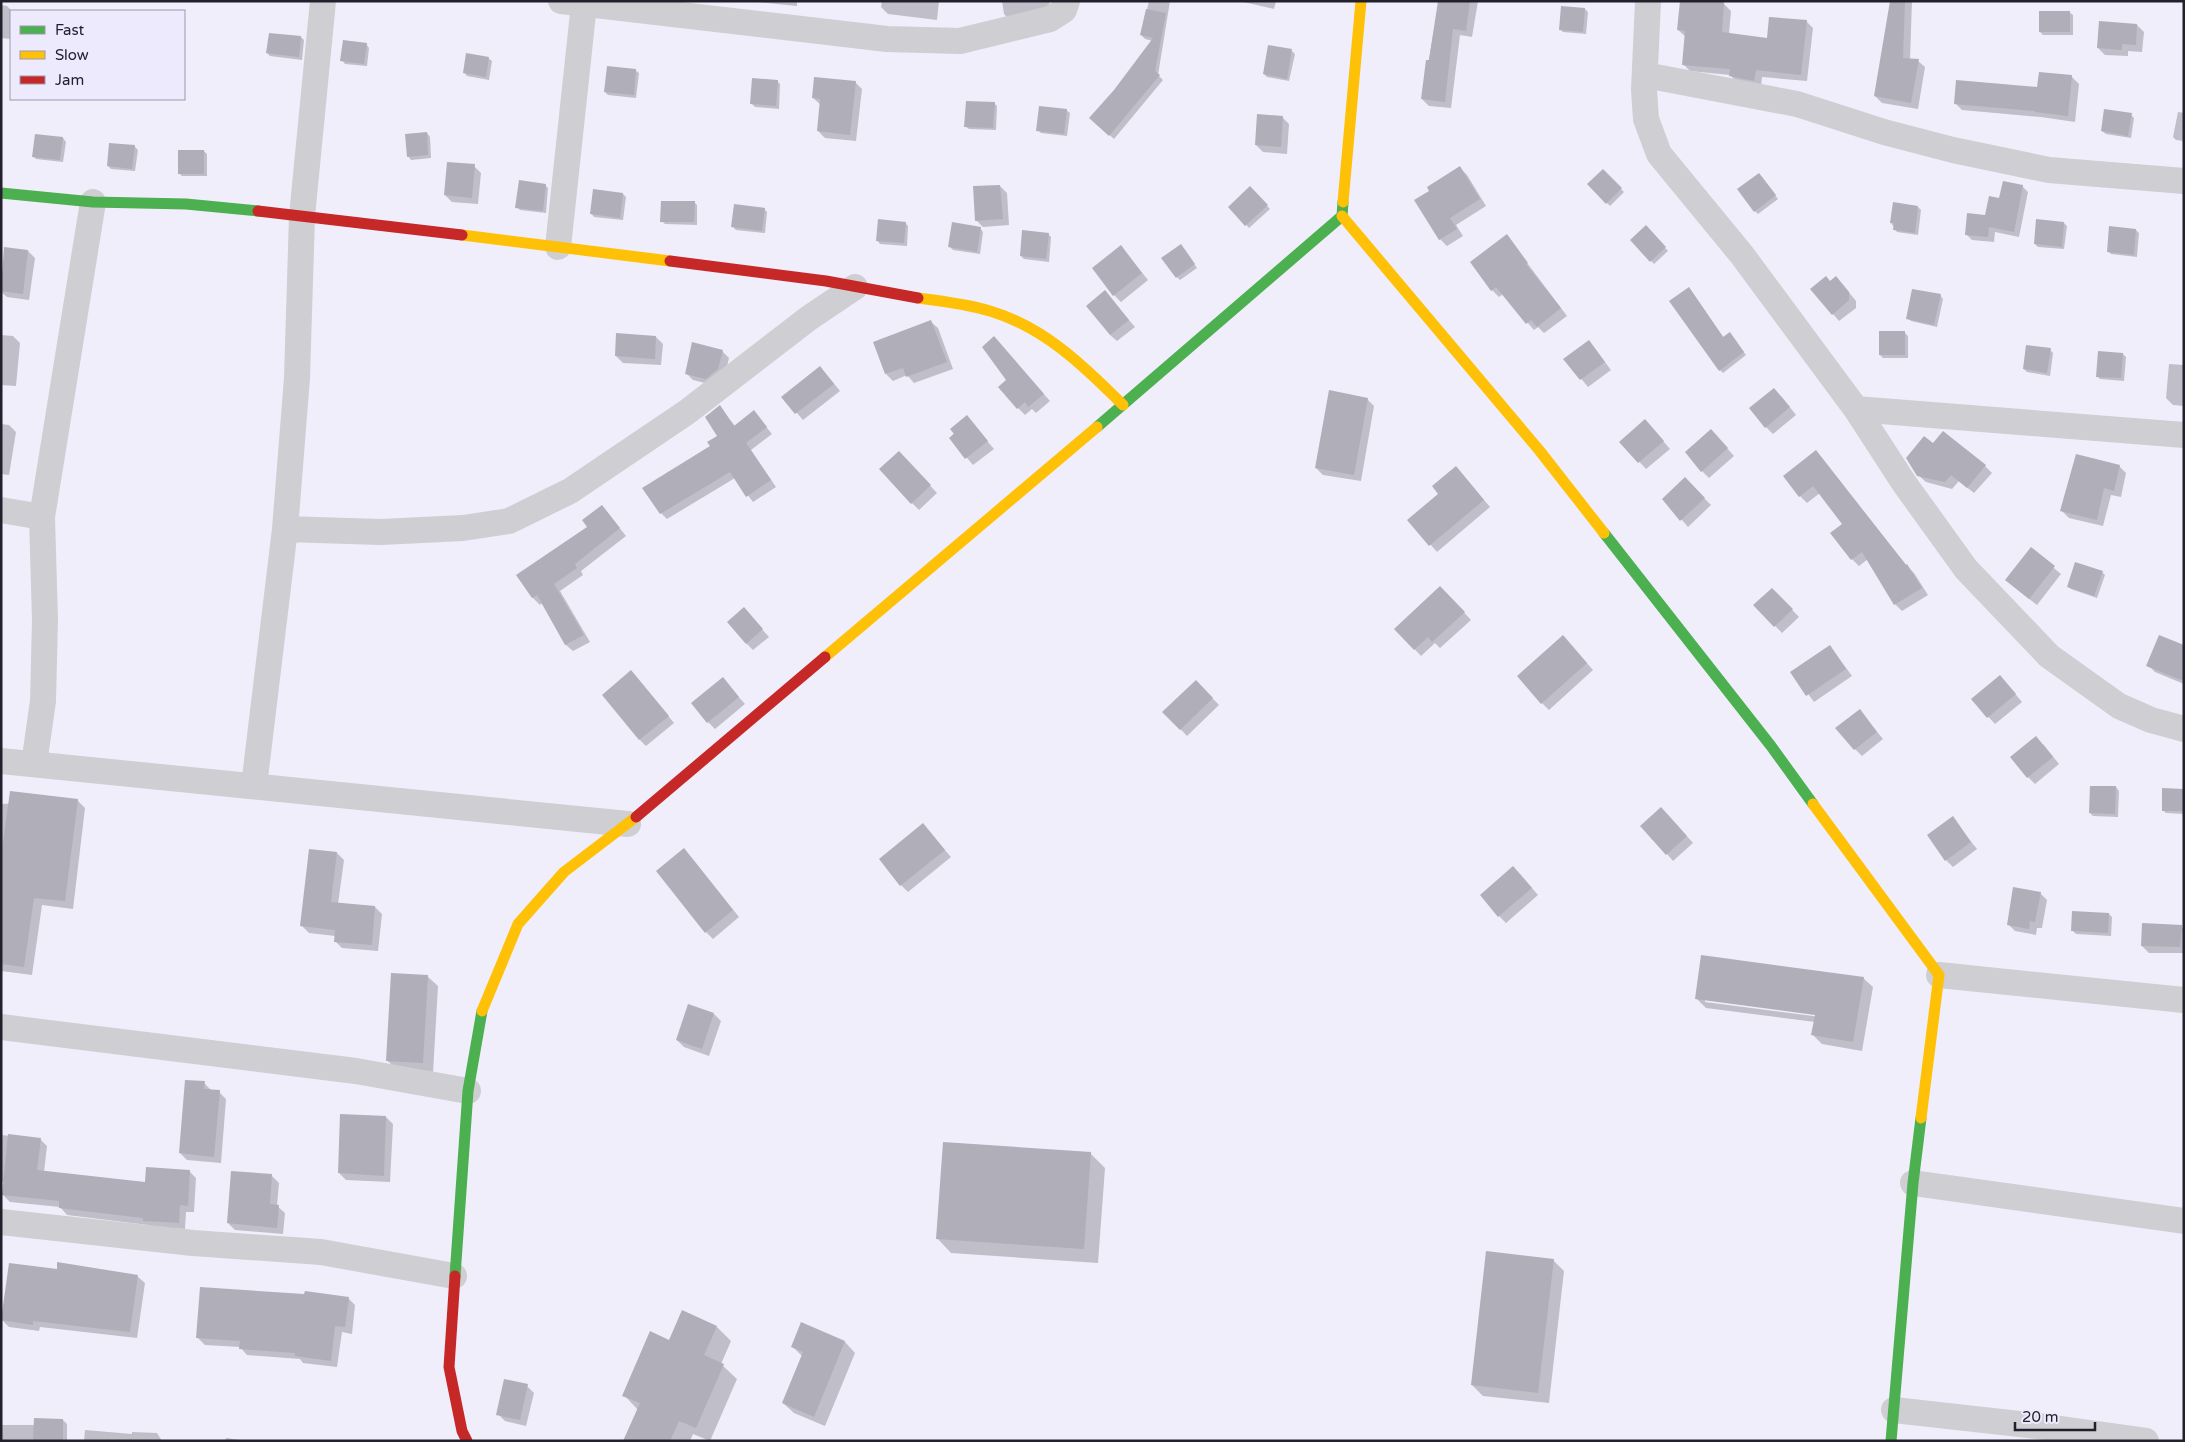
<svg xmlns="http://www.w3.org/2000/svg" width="2185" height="1442" viewBox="0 0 2185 1442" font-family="'Varela Round',sans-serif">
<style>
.shadow{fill:#0003;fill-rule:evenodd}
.building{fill:#b0aeb9}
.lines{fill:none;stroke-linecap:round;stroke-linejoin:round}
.street{stroke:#cfced3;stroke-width:26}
.fast{stroke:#4caf50;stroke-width:11}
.slow{stroke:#ffc107;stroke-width:11}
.jam{stroke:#c62828;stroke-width:11}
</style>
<rect width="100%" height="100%" fill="#f0eefa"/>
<path class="shadow" d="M748,1h49v5z
M882,1h57l-2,19 -49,-6 -7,-7z
M1002,1h47l2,10 -40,10 -7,-7z
M1149,1h21l-12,74 5,5 -49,59 -23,-21 24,-28 38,-49 -8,-2 -4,-4z
M1239,1h37l-2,8z
M1439,1h39l-6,36 -12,-2 -9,73 -22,-2 -7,-7z
M1681,1l43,3 7,7 -2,23 39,5 38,-18 7,7 -6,53 -45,-4 -1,10 -24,-5 -7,-7 -40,-4 -7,-7 3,-27 -8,-7z
M1891,1h21l-2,59 8,1 7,6 -7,42 -36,-6 -7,-7z
M1,5l6,1 5,5 -1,28 -10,-1z
M1585,9l3,3 -2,22 -23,-2 -3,-3z
M2043,12h26l4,3v20h-30l-3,-3z
M2137,25l7,7 -2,20 -14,-1v5l-23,-1 -7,-7z
M301,37l3,3 -2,20 -32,-4 -3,-3z
M366,44l3,4 -2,18 -22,-2 -3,-4z
M1292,51l3,3 -6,27 -22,-4 -3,-3z
M488,58l4,3 -3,19 -22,-4 -3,-4z
M635,70l4,3 -3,25 -28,-3 -3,-3z
M2040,73l32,4 7,7 -4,38 -34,-5 -79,-7 -7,-7 83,-15z
M777,81l3,3 -1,25 -24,-2 -3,-3z
M855,82l7,7 -6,52 -31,-3 -7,-7 3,-26 -8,-7z
M994,103l3,3 -1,24 -27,-1 -4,-3z
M1066,110l4,3 -3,23 -26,-3 -3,-3z
M2178,112l6,1v28l-8,-1 -3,-3z
M2131,115l3,3 -3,20 -25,-4 -4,-3z
M1282,117l7,7 -2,30 -24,-2 -7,-7z
M427,133l3,4 1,21 -20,2 -3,-4z
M63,138l3,4 -3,20 -27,-3 -3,-3z
M134,146l4,4 -3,21 -24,-2 -3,-3z
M204,151l3,3v22h-25l-3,-3z
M474,166l7,7 -3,31 -26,-2 -7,-7z
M1460,168l7,7 19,31 -30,19 7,11 -16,10 -7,-7 -9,-48z
M1603,171l21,21 -14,14 -21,-22z
M1762,177l16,22 -20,15 -3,-3z
M545,185l3,3 -2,25 -26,-3 -3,-3z
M1000,186l7,7 2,32 -26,2 -7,-7z
M2022,186l6,6 -9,45 -24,-5 -1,10 -22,-2 -6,-6 20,-18 14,-17z
M1250,188l20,21 -21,19 -19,-21z
M623,194l3,3 -3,23 -29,-3 -3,-4z
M694,202l3,3v20l-32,-1 -3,-3z
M1918,207l3,3 -3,25 -21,-3 -6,-9z
M764,209l3,3 -2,21 -29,-3 -3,-3z
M905,223l3,3 -1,20 -27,-2 -3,-4z
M2064,223l3,3 -3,23 -26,-2 -3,-3z
M1646,227l22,24 -14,13 -22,-24z
M980,228l3,4 -3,22 -27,-4 -3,-3z
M2136,230l3,3 -2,24 -26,-3 -3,-3z
M1048,234l3,3 -2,25 -25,-3 -3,-3z
M1507,236l60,80 -23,17 -6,-6 -4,3 -31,-36 -4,3 -7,-7z
M5,248l23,3 7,7 -6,42 -22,-3 -6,-5z
M1184,249l13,19 -17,12 -3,-3z
M1127,254l21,26 -27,22 -7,-7z
M1831,283l12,2 13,16v7l-17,13 -27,-32z
M1105,292l30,35 -18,14 -7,-6z
M1692,292l32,46 8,-1 14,18 -23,18 -3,-3z
M1940,295l3,4 -6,28 -26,-6 -3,-3z
M931,322l7,6 15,41 -39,14 -7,-8 -14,6 -7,-7z
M1905,333l3,3v22h-25l-3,-3z
M1,335l12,1 7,7 -4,43 -15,-1z
M656,337l7,7 -2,21 -38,-2 -7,-7z
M1589,341l22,29 -23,17 -23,-28z
M1001,345l49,56 -14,12 -4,-4 -7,6 -7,-7z
M2050,350l3,3 -3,23 -23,-4 -3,-3z
M722,351l7,7 -4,18 -12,9 -20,-5 -7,-7z
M2123,354l3,3 -2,24 -24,-2 -3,-3z
M2169,364l15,1v41l-11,-1 -7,-7z
M827,375l13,16 -37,29 -20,-23z
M1781,396l15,19 -23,19 -7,-7z
M1367,399l7,7 -13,75 -38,-6 -7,-7z
M720,407l15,19 19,-14 18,22 -21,16 25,37 -23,15 -18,-24 -68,41 -6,-6 58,-77z
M967,417l27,32 -21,16 -23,-27z
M1,424l8,1 7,7 -7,43 -8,-1z
M1652,428l18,21 -24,20 -25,-27z
M1718,438l16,18 -25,22 -7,-7z
M1933,445l52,21 7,7 -18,20 -15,-12 -7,8 -26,-7 -8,-7z
M1816,452l91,114 7,7 14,22 -26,16 -7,-7 -27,-45 -9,7 -7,-7 -8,-35 -24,-31 -13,10 -7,-7 -16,-20z
M905,459l32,34 -18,17 -7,-7z
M2119,466l7,7 -5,24 -10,-2 -8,31 -34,-8 -7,-7z
M1462,474l28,33 -53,45 -28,-32z
M1685,479l26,26 -23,22 -24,-28z
M602,506l24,30 -45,35 2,4 -23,16 30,51 -17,9 -7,-6 -24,-42 -2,2 -7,-7 -15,-23 71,-48z
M2031,549l30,25 -24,31 -24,-19z
M2102,572l3,3 -8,23 -26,-9 -3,-3z
M1772,589l27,28 -17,16 -27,-28z
M1447,594l24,26 -31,28 -5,-5 -14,13 -25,-27z
M750,616l19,21 -16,13 -7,-7z
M1570,644l23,26 -44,40 -7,-7z
M1830,646l22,30 -38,26 -22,-30z
M2184,647v37l-29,-12 -7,-7z
M638,679l36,44 -28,23 -7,-7z
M1196,681l23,24 -32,31 -23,-24z
M2007,684l15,18 -27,22 -22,-24z
M729,686l16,18 -30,25 -7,-7z
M1860,711l23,28 -21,17 -7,-7z
M2043,744l16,20 -24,20 -7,-7z
M2116,787l3,4 -1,26 -25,-1 -3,-3z
M2184,790v24l-18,-1 -3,-3z
M77,800l8,8 -12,101 -31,-4 -10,70 -31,-4v-167z
M1668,815l25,28 -20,18 -6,-7z
M1952,818l25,31 -24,18 -7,-7z
M923,825l28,32 -43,35 -7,-7z
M337,853l7,7 -6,44 37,3 7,7 -4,37 -36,-3 -7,-7v-5l-26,-3 -7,-7z
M691,857l48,60 -26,22 -7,-7z
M1520,874l18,21 -32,28 -7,-7z
M2040,893l7,7 -5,28h-5l-1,7 -21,-4 -7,-7z
M2109,914l3,3 -1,19 -35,-2 -3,-3z
M2181,926l3,3v24h-35l-7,-7z
M427,976l11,10 -5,87 -35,-2 -11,-11z
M1863,978l10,9 -11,64 -40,-7 -9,-9 2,-13 -109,-14 -9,-9zM1705,999l116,15v3l-116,-15z
M714,1014l7,7 -12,35 -25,-9 -7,-7z
M204,1083l7,7 8,2 7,7 -5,64 -34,-3 -7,-7z
M386,1117l7,7 -3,58 -44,-2 -7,-7z
M1,1135l39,4 7,7 -3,26 102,12 43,-13 7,7 -2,34h-8l-1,17 -34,-2 -3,-2 -81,-10 -7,-8 -50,-5 -7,-7 1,-13 -3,-1z
M1091,1154l14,14 -7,95 -147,-10 -14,-15z
M272,1176l7,7 -2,23 8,7 -2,21 -48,-4 -7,-7z
M1553,1260l11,11 -15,132 -66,-7 -11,-11z
M138,1277l7,6 -8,55 -97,-11 -1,4 -30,-4 -7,-7z
M348,1298l7,7 -3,29 -10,-2 -5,35 -34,-4 -3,-4 -53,-4 -7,-8 -35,-2 -7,-7z
M802,1324l43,18 10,11 -30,73 -31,-13 -11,-10 19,-47 -9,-9z
M717,1327l14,14 -10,23 16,15 -27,62 -17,-7 -3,7h-65l13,-31 -14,-15 46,-53z
M527,1386l7,7 -8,33 -21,-5 -7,-7z
M63,1420l4,4v17h-66v-16h33z
M85,1430l47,4v-2l25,1 5,8h-78z
M226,1438l21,3h-22z"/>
<path class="building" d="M1438,1h32l-4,30 -13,-2 -8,73 -24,-3 5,-39h3z
M1680,1l44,1 -2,30 45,6 2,-21 38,3 -6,55 -45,-5 -2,11 -25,-5 1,-7 -48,-4 3,-34 -8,-1z
M1890,1h15l-2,57 16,1 -8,44 -37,-7z
M1561,6l24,2 -2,24 -24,-2z
M1146,9l20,4 -11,58 5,4 -51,61 -20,-18 25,-28 39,-52 -13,-3z
M2039,11h31v21h-31z
M2099,21l38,3 -1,21 -14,-1v6l-25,-2z
M269,33l32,3 -2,21 -33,-4z
M343,40l24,3 -3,21 -24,-3z
M1268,45l24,4 -5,30 -24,-5z
M466,53l23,4 -3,20 -23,-4z
M607,66l29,3 -2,26 -30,-3z
M2039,72l33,3 -4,41 -33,-4v-1l-81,-7 2,-24 81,7z
M814,77l42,4 -6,54 -33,-4 3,-32 -8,-1z
M752,78l26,2 -2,26 -26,-2z
M966,101l29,1 -2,26 -29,-1z
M1039,106l28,3 -3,25 -28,-3z
M2104,109l28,4 -4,23 -27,-5z
M1257,114l26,2 -2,31 -26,-2z
M427,132l1,23 -21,2 -2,-23z
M35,134l28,3 -3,23 -28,-3z
M109,143l26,2 -3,24 -25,-3z
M178,150h26v24h-26z
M447,162l28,2 -3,34 -28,-3z
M1460,166l20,33 -30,19 7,11 -18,11 -25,-40 15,-9 -2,-4z
M1603,169l19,19 -16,16 -19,-20z
M1759,173l17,22 -22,17 -17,-23z
M519,180l27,4 -3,27 -28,-3z
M2003,181l20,4 -9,47 -25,-5 -1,10 -23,-2 2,-22 18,2 4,-19 10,2z
M1000,185l3,34 -28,2 -2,-35z
M1250,186l18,19 -23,21 -17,-19z
M593,189l30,4 -3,25 -30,-4z
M661,201h34l-1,21h-34z
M1893,202l25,4 -3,27 -22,-3 1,-7h-4z
M734,204l31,4 -3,23 -31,-4z
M878,219l28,3 -2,21 -28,-2z
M2036,219l28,3 -2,25 -28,-3z
M952,222l29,5 -4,25 -29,-5z
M1646,225l20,22 -16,15 -20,-22z
M2109,226l27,3 -2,26 -27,-3z
M1022,230l27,3 -3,26 -26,-3z
M1507,234l21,29 -2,1 35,44 -24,19 -6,-7 -5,4 -30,-37 -5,4 -21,-29z
M1181,244l14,20 -19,14 -15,-20z
M1121,245l21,28 -29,23 -21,-28z
M4,247l24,3 -5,44 -22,-3z
M1826,276l4,5 6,-5 13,16v8l-17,15 -22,-26z
M1689,287l34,50 7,-5 14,20 -25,19 -50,-70z
M1912,289l29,5 -7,31 -28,-6z
M1105,290l24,30 -19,15 -24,-29z
M931,320l16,42 -41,15 -3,-9 -18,6 -12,-32z
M1879,331h26v24h-26z
M616,333l40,3 -1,23 -40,-3z
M994,336l50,58 -16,13 -3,-5 -8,7 -19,-22 8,-7 -24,-33z
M1589,340l16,22 -25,18 -17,-21z
M692,342l31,8 -5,19 -12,10 -21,-5z
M2026,345l25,3 -4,25 -24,-4z
M2098,351l25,2 -2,25 -25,-1z
M820,366l14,18 -39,30 -14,-17z
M1774,388l16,19 -25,21 -16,-20z
M1329,390l39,8 -14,77 -39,-7z
M720,405l14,21 20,-16 13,17 -21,16 25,37 -25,17 -16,-25 -70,42 -18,-26 68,-42 -3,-4 10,-6 -12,-19z
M967,415l21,26 -23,18 -16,-21 5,-4 -4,-5z
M1645,419l19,22 -26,22 -19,-21z
M1711,429l17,19 -27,24 -16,-20z
M1943,431l43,34 -19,23 -16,-13 -6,7 -28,-6 -11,-18 18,-22 9,7z
M1816,450l90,115 1,-1 15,24 -28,17 -32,-53 -11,8 -21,-27 12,-9 -29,-38 -14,11 -16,-21z
M899,451l32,34 -20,19 -32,-35z
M2076,454l44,11 -6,26 -10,-3 -7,32 -37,-9z
M1456,466l28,34 -55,46 -22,-26 31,-26 -6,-8z
M1685,477l20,21 -25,23 -18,-22z
M602,505l18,23 -45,36 2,4 -23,16 30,51 -19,10 -28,-50 -5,3 -16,-23 71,-48 -5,-7z
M2031,547l24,19 -26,33 -24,-19z
M2075,562l28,9 -9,25 -27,-9z
M1440,586l25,26 -33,30 -4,-5 -14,13 -20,-21z
M1772,588l21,21 -19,18 -21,-22z
M744,607l19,22 -17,15 -19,-22z
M1563,635l24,28 -46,41 -24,-28z
M2159,635l25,10v36l-38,-15z
M1830,645l16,24 -40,27 -16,-24z
M631,670l38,46 -30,24 -37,-45z
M2000,675l16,19 -29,24 -16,-19z
M723,677l16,20 -32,26 -16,-20z
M1196,680l17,18 -33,32 -18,-18z
M1860,709l17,23 -23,18 -19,-22z
M2036,736l17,21 -26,21 -17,-21z
M2090,786h26l-1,28 -26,-1z
M2162,788l22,1v22h-22z
M10,791l68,8 -13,102 -31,-3 -10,69 -23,-3v-107z
M1661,807l26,29 -21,19 -26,-29z
M1953,816l18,26 -26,19 -18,-26z
M923,823l22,27 -45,36 -21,-27z
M684,848l49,62 -28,23 -49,-62z
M309,849l28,3 -6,50 44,4 -3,39 -38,-3 1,-12 -35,-4z
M1513,866l19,22 -34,29 -18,-22z
M2013,887l28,5 -6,30 -5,-1 -1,8 -22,-4z
M2072,911l37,2 -1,20 -37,-2z
M2142,923l40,2 -2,22 -39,-1z
M1701,955l163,22 -11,65 -42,-7 4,-20 -120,-16z
M391,973l37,2 -5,88 -37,-2z
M688,1004l26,9 -12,36 -26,-9z
M185,1080l20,1 -1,8 16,1 -6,67 -35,-4z
M340,1114l46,2 -2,60 -46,-3z
M8,1134l33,4 -4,32 108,12 1,-15 44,3 -2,36 -8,-1 -1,18 -36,-2v-3l-84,-10v-7l-57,-6z
M943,1142l148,10 -7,97 -148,-10z
M231,1171l41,3 -2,30 9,1 -2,23 -50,-5z
M1486,1251l68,8 -16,134 -67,-8z
M57,1262l81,13 -8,57 -97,-11v4l-32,-5 8,-57 48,6z
M200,1287l104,7 1,-3 44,6 -4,30 -10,-1 -4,35 -36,-5v-3l-56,-4 1,-8 -44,-3z
M682,1310l35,16 -13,29 20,9 -28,64 -17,-7 -9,20h-47l17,-38 -18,-7 28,-65 19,9z
M801,1322l44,19 -31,76 -32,-14 21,-51 -12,-5z
M504,1379l24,5 -8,36 -24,-5z
M34,1418l29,1v22h-30z"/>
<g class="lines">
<path class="street" d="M561,1l326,38 73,2 90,-22 14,-9 3,-9
M1648,1l-4,89 2,29 13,35 83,101 114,154 48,74 62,86 83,87 70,50 32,14 33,9
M1645,75l152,29 87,28 69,18 96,20 135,11
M558,247l26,-243
M1856,409l328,26
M1,510l41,7
M285,529l96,3 82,-4 46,-7 61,-30 117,-79 122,-94 46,-31
M1,761l627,63
M34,764l9,-63 2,-81 -3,-103 51,-315
M254,786l31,-257 12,-151 5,-162 21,-215
M1939,975l245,25
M1,1027l355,44 112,20
M1913,1183l271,38
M1,1222l192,21 128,9 133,24
M1894,1410l144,16 108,15"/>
<path class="fast" d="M1,193l92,9 93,2 72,7
M1097,427l245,-211 1,-14
M1604,533l167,213 42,58
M455,1276l13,-185 14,-80
M1891,1441l22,-258 8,-65"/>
<path class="slow" d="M1343,202l18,-201
M1342,216l197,234 65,83
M462,235l208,26
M918,298c24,3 49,6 72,13 54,16 94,55 133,94
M825,657l272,-230
M1813,804l126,171 -18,143
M482,1011l36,-87 46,-52 72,-55"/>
<path class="jam" d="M258,211l204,24
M670,261l156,20 92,17
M636,817l189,-160
M455,1276l-6,91 13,64 5,10"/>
</g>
<rect width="2185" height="1442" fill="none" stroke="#22202c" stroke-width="5"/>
<rect x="10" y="10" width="175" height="90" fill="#edeafe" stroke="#9c99aa"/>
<rect x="20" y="26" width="25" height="8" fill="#4caf50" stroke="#9c99aa"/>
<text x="55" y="35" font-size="15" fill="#22202c">Fast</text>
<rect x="20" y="51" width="25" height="8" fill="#ffc107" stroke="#9c99aa"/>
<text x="55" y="60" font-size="15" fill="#22202c">Slow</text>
<rect x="20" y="76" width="25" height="8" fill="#c62828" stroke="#9c99aa"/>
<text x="55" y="85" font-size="15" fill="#22202c">Jam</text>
<path d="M2015 1422v8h80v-8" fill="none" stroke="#22202c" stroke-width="2.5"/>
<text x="2022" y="1422" font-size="15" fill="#22202c" stroke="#edeafe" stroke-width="4" paint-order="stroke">20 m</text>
</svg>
